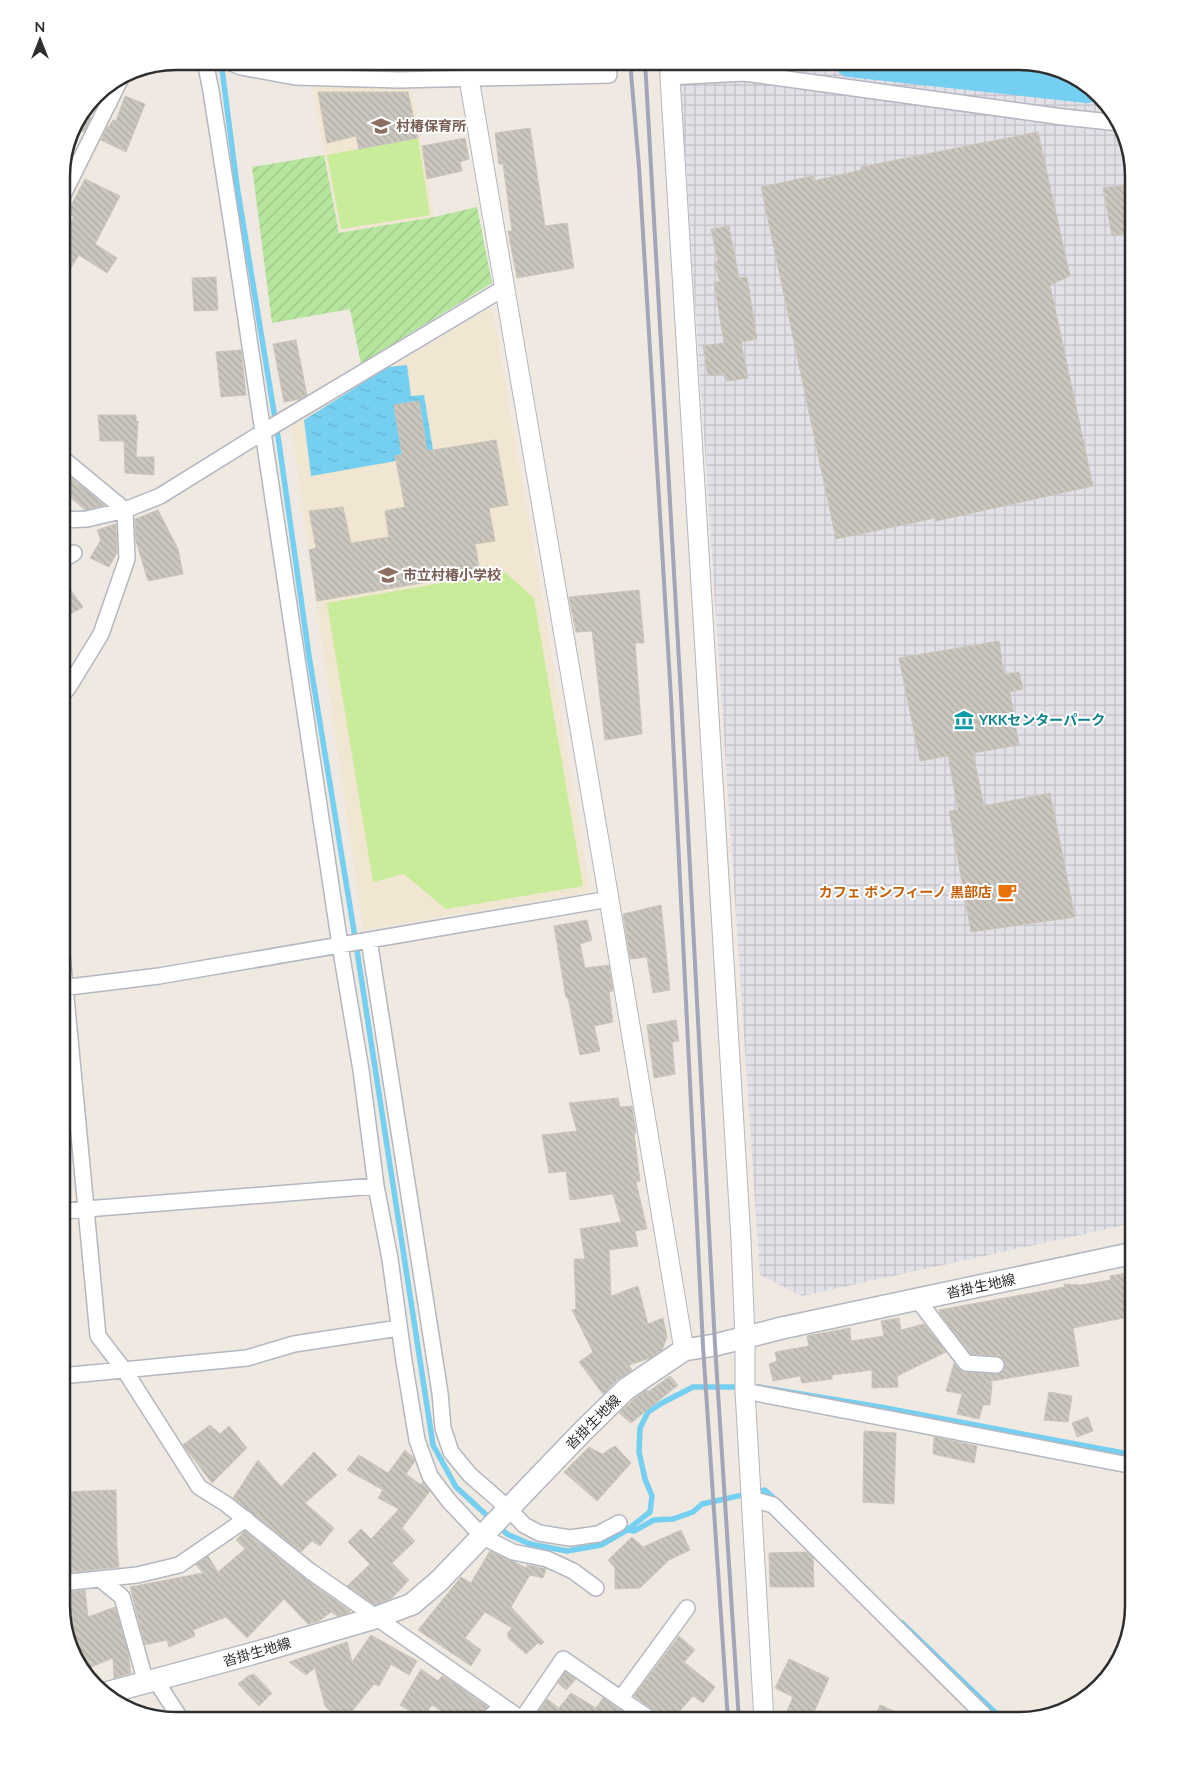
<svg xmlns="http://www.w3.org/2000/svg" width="1195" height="1782" viewBox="0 0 1195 1782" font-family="Lato,'Noto Sans JP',sans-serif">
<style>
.industrial{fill:url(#industrial-grid)}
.education{fill:#f0e6d1}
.garden{fill:url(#garden-furrows)}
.pitch{fill:#c9ec9a}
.water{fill:url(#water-ripples)}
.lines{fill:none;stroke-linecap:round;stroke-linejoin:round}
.stream{stroke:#75cff0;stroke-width:5.5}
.river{stroke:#75cff0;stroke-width:32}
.building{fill:url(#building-back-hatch);stroke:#cbc5ba}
.minor-casing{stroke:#b4b7c1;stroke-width:18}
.tertiary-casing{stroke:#b4b7c1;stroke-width:21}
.secondary-casing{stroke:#b4b7c1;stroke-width:24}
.minor{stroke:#fff;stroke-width:15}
.tertiary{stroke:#fff;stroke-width:19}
.secondary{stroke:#fff;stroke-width:21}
.rail{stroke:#a3a6b8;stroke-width:4}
.labels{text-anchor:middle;stroke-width:4;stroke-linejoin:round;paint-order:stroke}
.education-label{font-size:14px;font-weight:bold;fill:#785e54;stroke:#fff;text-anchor:start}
.culture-label{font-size:14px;font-weight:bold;fill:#0d838f;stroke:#fff;text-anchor:start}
.food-label{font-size:14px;font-weight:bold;fill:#c56008;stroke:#fff;text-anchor:end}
.street-label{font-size:14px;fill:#2e2e2e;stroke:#fff}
.rim{fill:none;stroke:#2e2e2e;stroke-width:2.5}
</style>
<defs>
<pattern id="industrial-grid" width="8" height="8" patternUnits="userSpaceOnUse" patternTransform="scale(1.25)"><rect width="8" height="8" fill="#e3e1e8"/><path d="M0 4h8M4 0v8" fill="none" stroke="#c3c1c7"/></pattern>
<pattern id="garden-furrows" width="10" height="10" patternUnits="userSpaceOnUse" patternTransform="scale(1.25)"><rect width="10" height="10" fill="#b6e59e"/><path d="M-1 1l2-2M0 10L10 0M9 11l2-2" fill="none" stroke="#9dc588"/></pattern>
<pattern id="water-ripples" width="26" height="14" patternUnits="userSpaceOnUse" patternTransform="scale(1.25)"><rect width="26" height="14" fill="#75cff0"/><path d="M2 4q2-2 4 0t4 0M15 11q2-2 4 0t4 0" fill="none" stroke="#66b2ce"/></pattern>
<pattern id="building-back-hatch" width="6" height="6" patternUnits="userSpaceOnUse" patternTransform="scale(1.25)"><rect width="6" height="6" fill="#cbc7bf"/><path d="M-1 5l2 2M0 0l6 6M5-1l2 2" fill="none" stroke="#afaba4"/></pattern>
</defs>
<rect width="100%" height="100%" fill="#efe9e1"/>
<path class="industrial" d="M680,61h347l50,16 42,42 15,57v1047l-332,73 -42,-21 -79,-1182z"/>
<path class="education" d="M312,86h99l23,131 -95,16z
M492,307l50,289 48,296 -227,38 -72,-504z"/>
<path class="garden" d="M324,155l15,78 95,-16 43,-10 15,76 -131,81 -11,-55 -78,14 -20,-156z"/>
<path class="pitch" d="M418,138l12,77 -89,14 -14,-74z
M505,572l29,26 49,288 -137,23 -42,-35 -31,8 -46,-279z"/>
<path class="water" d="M407,365l4,31 13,-1 9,55 -37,6v5l-85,15 -7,-56 84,-53z"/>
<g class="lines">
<path class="stream" d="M221,61l16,125 42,257 30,213 45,275 79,514 23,42 51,47 23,10 37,7 34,-6 26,-15 23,-18 2,-16 -7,-17 -6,-27 1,-24 8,-16 14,-9 31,-16h49
M759,1387l121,20 254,48
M627,1530l7,1 20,-11 19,-1 20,-7 9,-8 63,-14 12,11
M902,1623l102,98"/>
<path class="river" d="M850,61l237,26"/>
</g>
<path class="building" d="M318,92h90l10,46 -59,11 -3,-13 -29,7z
M125,96l20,8 -19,48 -25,-12 7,-14 1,1 4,-7 3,1z
M82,114l9,4 -7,14 -11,-5z
M530,128l15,98 22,-3 7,45 -57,10 -9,-47h4l-9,-67h-4l-4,-31z
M1038,132l32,144 -20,9 43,201 -157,35 -1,-3 -99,21 -75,-352 52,-11 1,5 47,-11v-3z
M465,138l4,21 -9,3 2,9 -35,8 -5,-33z
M85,179l35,17 -25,48 22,14 -10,15 -28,-18 -18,28v-47l13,-19 -7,-4z
M1134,184v48l-22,4 -9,-48z
M729,226l10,52 8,-1 10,62 -16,3 7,36 -21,3 -2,-8 -17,3 -5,-30 21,-3 -10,-61h6l-6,-19 4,-2 -7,-32z
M216,277l2,33 -24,1 -2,-33z
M296,340l11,55 -7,4 -16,3 -11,-58z
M241,350l5,45 -25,2 -5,-45z
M419,401l8,50 69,-11 12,65 -19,3 6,33 -20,3 5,29 -163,28 -8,-51 7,-2 -7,-37 34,-4 8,36 38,-6 -4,-26 20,-4 -10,-51 7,-1 -8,-50z
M98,415h38v6h2l-2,36h18v18l-29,-2 -1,-32h-24z
M61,470l44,35 -20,5 -24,-21z
M158,510l20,39 5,25 -35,7 -12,-40 -1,-22z
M116,524l1,29 -8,14 -19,-9 11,-18 -4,-10z
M70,589l13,18 -22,12v-23z
M639,590l5,53h-9l7,91 -37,6 -13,-109 -16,1 -7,-35z
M999,641l5,33 15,-2 4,17 -13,3 9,53 -46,8 11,53 66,-13 25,124 -104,15 -22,-121 9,-1 -10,-54 -28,5 -21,-103z
M661,905l9,85 -17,3 -6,-36 -17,2 -7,-45z
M587,920l5,20 -12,4 5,24 24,-3 4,26 -4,1 4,30 -19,4 6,25 -20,4 -12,-57h-2l-12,-72z
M676,1020l3,21 -7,1 3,32 -21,4 -7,-53z
M618,1098l2,9 12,-1 4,27h-2l6,48 -4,1 11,47 -12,2 3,15 -29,4 2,46 27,-10 10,38 15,-6 4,19 -5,13 -12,8 -21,7 3,5 -15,10 -14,14 -24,-32 14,-10 -21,-42 4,-1 -2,-50h11l-5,-30 41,-7 -8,-28 -43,6 -4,-29 -17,2 -7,-38 35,-4 -8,-28z
M1134,1272v44l-61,12 6,38 -93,16 6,1 -2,22h-7l-4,14 -22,-5 5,-20 -16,-3 8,-28 5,6 6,3 30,2 8,-3 2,-6 -1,-5 -7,-4 -26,-2 -31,-40 -1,-4 126,-23 -1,-3 17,1 30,-5 -1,-4z
M899,1318l2,12 23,-6 22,28 -49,24 1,11 -26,1v-18l-40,5v4l-30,4 -2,-7 -27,5 -4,-17 8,-3 -2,-9 34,-6 -2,-10 43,-8 1,13 33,-5 -3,-15z
M670,1376l8,9 -47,38 -12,-10 15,-14 13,-9 1,2z
M1049,1392l23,4 -4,26 -24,-2z
M1088,1417l5,14 -16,6 -5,-14z
M210,1425l10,9 9,-8 18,22 -35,35 -29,-38z
M864,1431l32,2 -2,71 -31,-2z
M934,1437l43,9 -3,17 -41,-9z
M615,1446l16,17 -34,38 -33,-29 25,-25 13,7z
M405,1450l8,7 2,4 -9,13 15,11 2,-3 7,9 -28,37 13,13 -23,22 17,17 -17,18 -17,7 -28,-19 23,-22 -22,-22 13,-13 10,10 28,-30 -21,-11 5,-8 -36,-20 12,-15 29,18z
M314,1452l23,23 -32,28 29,25 -14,18 -8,-5 -11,11 -68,-54 25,-38 23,27z
M116,1490l1,57 2,20 -54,6 -4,-81z
M681,1530l9,20 -21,10 -29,28 -25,1v-21l-7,-8 24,-23 11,10z
M245,1531l59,47 46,33 -1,2 -12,3 -6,-4 -12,9 -11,3 -24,-25 -37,39 -21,-21 -33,13 2,6 -26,11 -2,-7 -22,5 -15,-58 73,-14 -7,-8 12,-9 10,16 27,-23 -9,-9z
M490,1551l37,17v-3l19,4 -3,9 -13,-3 -19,32 33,35 -3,3 -3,-2 -12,11 -18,-16v-6l4,-4 -27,-16 -20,26 16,12 -10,16 -53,-36 43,-53 10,6z
M807,1552l6,6 1,29h-44l-1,-34z
M85,1590l3,27 27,-10 13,45 3,21 -17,5 -1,-20 -24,10 -21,-43h-2l-5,-29 5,-1v-3z
M371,1635l46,26 -8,14 -18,-11 -12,22 -5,-2 -30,37h-2l-17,-15 -10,-38 -9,7 -17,-13 58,-20 5,20z
M679,1636l16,14 -11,12 31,25 -12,16 -10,-7 -22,25h-9l-4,-8 -24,-17z
M789,1659l40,19 -19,43h-27l10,-24 -18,-9z
M421,1669l17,12 4,-5 4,2 41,29 -9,7 -2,7h-19l-25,-16 -10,14 -22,-14z
M565,1672l11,7 -10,11 -8,-7z
M254,1674l18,19 -13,13 -21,-22 10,-8z
M571,1693l25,15 7,-10 33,23h-90l-9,-7 10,-15 12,9z
M880,1705l37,16h-44z"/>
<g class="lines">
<defs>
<path id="minor" d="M205,61l6,30 20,128 109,726 21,125 15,116 14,73 14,102 13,79 13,36 19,25 34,36 30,15 34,7 26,12 23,17
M227,61l14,6 54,10 104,3 210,-5
M669,77l75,-4 319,44 57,6
M94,96l15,7
M61,199l61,-123
M61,520l26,-1 38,-9 35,-14 103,-64 241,-144
M61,561l13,-8
M61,696l7,-8 33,-54 26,-75 -2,-49 -64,-53
M369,940l71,453 3,35 8,24 19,23 39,34 15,16 15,8 31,5 28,-4 21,-11
M61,944l37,392 27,35 74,116 27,17 84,67 214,150
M61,988l98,-12 450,-77
M61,1211l315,-25
M917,1299l49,64 30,2
M61,1376l186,-18 47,-14 105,-16
M745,1391l389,75
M751,1499l22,6 217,216
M100,1579l22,18 24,86
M61,1583l76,-8 42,-10 67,-46
M156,1681l26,40
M621,1698l66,-90
M522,1719l41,-60 90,62
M485,1721l17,-15"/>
<path id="tertiary" d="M466,61l143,838 75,451
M669,61l72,1179 4,98v53l19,330"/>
<path id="secondary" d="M106,1693l145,-39 124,-36 37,-14 27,-23 144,-150 43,-42 58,-39 31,-5 67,-17 352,-75"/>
</defs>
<use href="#minor" class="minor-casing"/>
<use href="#tertiary" class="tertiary-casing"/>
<use href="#secondary" class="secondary-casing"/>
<use href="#minor" class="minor"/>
<use href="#tertiary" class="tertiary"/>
<use href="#secondary" class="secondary"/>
<path class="rail" d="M630,61l9,106 32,531 32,648 25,375
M645,61l36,635 34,649 24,376"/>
</g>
<defs>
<symbol id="school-bare" viewBox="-9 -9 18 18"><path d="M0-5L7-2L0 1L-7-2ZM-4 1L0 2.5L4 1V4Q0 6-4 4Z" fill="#8d6e63" stroke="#fff" stroke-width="2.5" paint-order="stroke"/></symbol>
<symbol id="museum-bare" viewBox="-9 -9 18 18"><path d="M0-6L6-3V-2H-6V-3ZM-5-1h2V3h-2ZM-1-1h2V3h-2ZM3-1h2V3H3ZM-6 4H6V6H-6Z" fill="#0f9aa8" stroke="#fff" stroke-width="2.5" paint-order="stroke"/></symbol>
<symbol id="cafe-bare" viewBox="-9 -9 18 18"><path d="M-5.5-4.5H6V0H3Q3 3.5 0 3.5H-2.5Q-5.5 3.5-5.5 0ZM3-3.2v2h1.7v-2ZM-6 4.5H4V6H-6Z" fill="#e8710a" stroke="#fff" stroke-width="2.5" paint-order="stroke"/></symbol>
</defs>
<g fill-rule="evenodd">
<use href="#school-bare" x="367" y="112" width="28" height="28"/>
<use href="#school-bare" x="374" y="561" width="28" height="28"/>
<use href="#museum-bare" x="950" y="706" width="28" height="28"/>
<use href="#cafe-bare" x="993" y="878" width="28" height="28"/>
</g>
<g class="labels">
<g class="education-label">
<text x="396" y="131">村椿保育所</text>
<text x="403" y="580">市立村椿小学校</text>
</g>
<g class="culture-label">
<text x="979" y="725">YKKセンターパーク</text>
</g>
<g class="food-label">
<text x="992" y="897">カフェ ボンフィーノ 黒部店</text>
</g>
<g class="street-label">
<text transform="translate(981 1286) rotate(-12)" y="5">沓掛生地線</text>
<text transform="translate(593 1422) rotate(-45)" y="5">沓掛生地線</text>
<text transform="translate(257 1652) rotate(-16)" y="5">沓掛生地線</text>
</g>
</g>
<path d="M0 0H1195V1782H0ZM176 70H1019A106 106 0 0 1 1125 176V1606A106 106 0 0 1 1019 1712H176A106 106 0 0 1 70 1606V176A106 106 0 0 1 176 70Z" fill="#fff" fill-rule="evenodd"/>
<path class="rim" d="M176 70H1019A106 106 0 0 1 1125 176V1606A106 106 0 0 1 1019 1712H176A106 106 0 0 1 70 1606V176A106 106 0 0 1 176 70Z"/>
<g transform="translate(40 40)" stroke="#ffffff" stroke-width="4" paint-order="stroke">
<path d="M0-4L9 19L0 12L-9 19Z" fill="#2e2e2e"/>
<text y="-8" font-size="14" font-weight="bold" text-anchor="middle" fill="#2e2e2e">N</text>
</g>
</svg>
